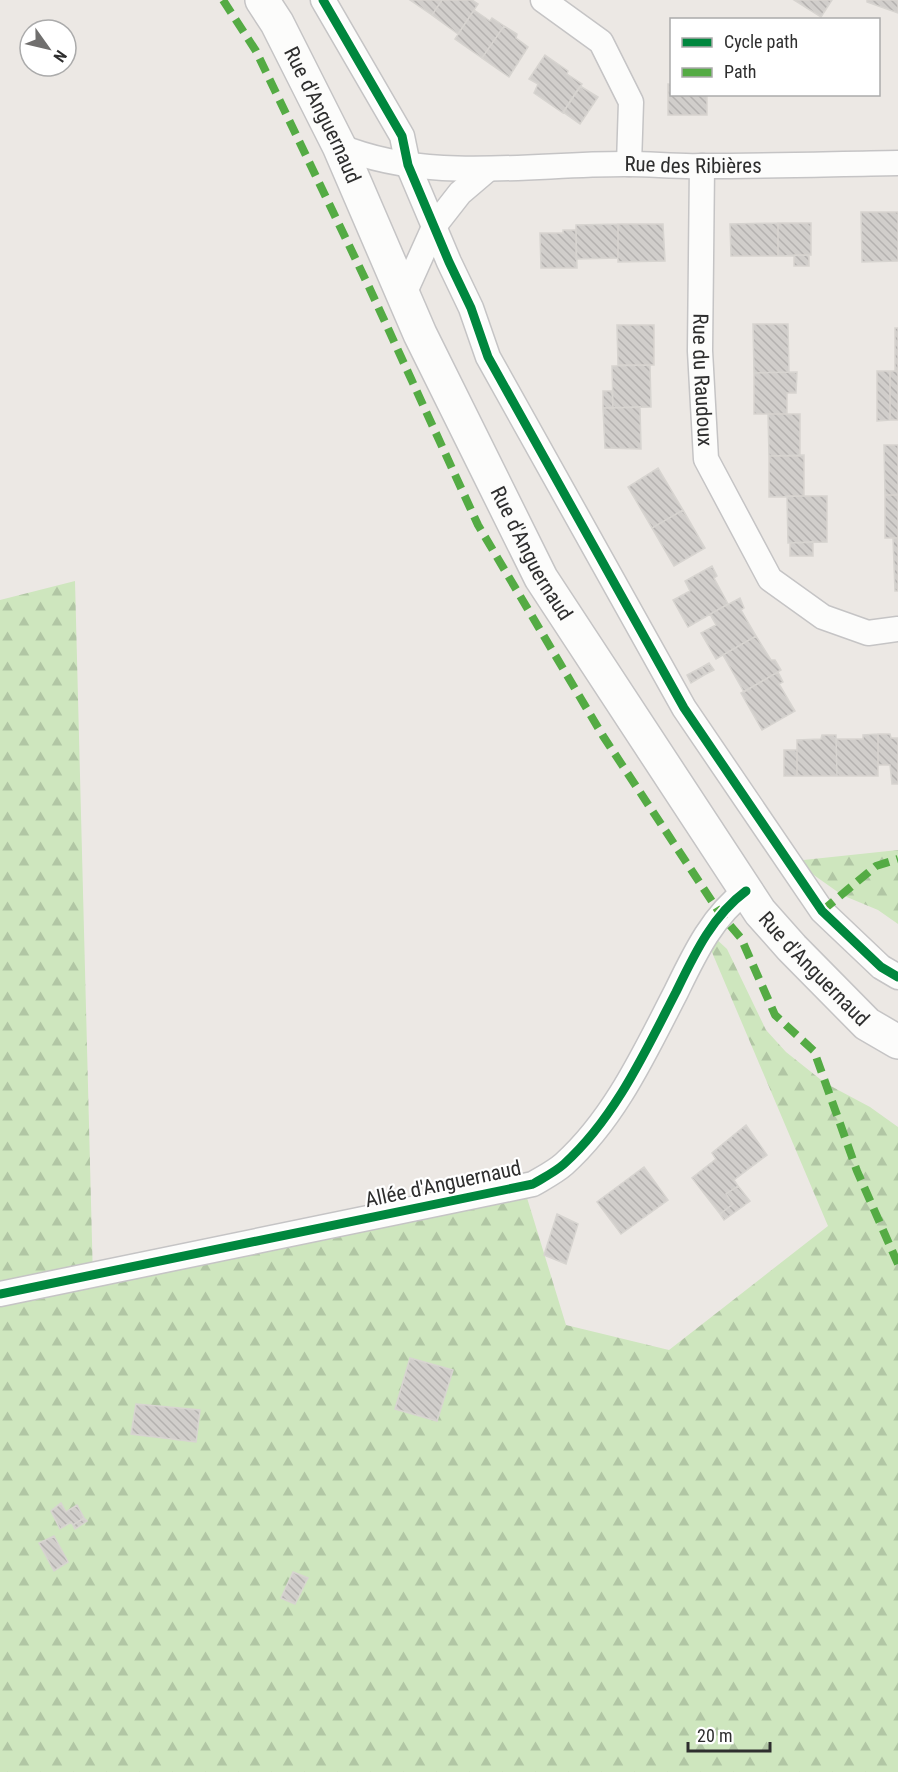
<svg xmlns="http://www.w3.org/2000/svg" width="898" height="1772" viewBox="0 0 898 1772" font-family="'Roboto Condensed',sans-serif">
<style>
.forest{fill:url(#forest-firs)}
.building{fill:url(#building-back-hatch);stroke:#d7d4d0;stroke-width:1.5}
.lines{fill:none;stroke-linecap:round;stroke-linejoin:round}
.minor-casing{stroke:#c5c4c5;stroke-width:27}
.secondary-casing{stroke:#c5c4c5;stroke-width:36}
.minor{stroke:#fcfcfb;stroke-width:24}
.secondary{stroke:#fcfcfb;stroke-width:33}
.quiet{stroke:#54ab44;stroke-width:8;stroke-dasharray:15 8;stroke-linecap:butt}
.cycleway-casing{stroke:#fff;stroke-width:13}
.cycleway{stroke:#00873e;stroke-width:9}
.labels{text-anchor:middle;stroke-width:4.5;stroke-linejoin:round;paint-order:stroke}
.street-label{font-size:21px;fill:#2e2e2e;stroke:#fff}
</style>
<defs>
<pattern id="forest-firs" width="22" height="20" patternUnits="userSpaceOnUse" patternTransform="scale(1.5)"><rect width="22" height="20" fill="#cee6be"/><path d="M5 1l3.5 6h-7zM16 11l3.5 6h-7z" fill="#b1c6a4"/></pattern>
<pattern id="building-back-hatch" width="6" height="6" patternUnits="userSpaceOnUse" patternTransform="scale(1.5)"><rect width="6" height="6" fill="#d1cecb"/><path d="M-1 5l2 2M0 0l6 6M5-1l2 2" fill="none" stroke="#b4b1af"/></pattern>
</defs>
<rect width="100%" height="100%" fill="#ece8e4"/>
<path class="forest" d="M75,581l18,699 427,-105 46,150 103,25 159,-124 -128,-302 27,25 39,81 20,22 39,31 45,24 28,20v645h-898v-1172z
M898,850v74l-20,-14 -36,-15 -48,-34z"/>
<path class="building" d="M410,0h32l-10,15z
M442,0h30l6,4 -20,30 -26,-19z
M794,0h38l-11,17z
M867,0h31v13l-31,-11z
M474,10l16,11 2,-3 12,8 -22,32 -27,-19z
M504,26l13,8 -1,4 12,9 -19,30 -27,-19z
M545,55l23,16 -1,3 15,10 -19,29 -29,-20 4,-9 -9,-5z
M668,84h4v10h35v21h-39z
M580,86l18,11 -18,27 -17,-12z
M861,212h37v49l-36,1z
M778,223v33h-47l-1,-32z
M778,223h33v32l-33,1z
M618,224h45l2,37 -47,1z
M618,224v34l-42,1v-34z
M563,230h13l1,38h-36l-1,-35h23z
M794,255h15v11h-15z
M753,324h35l1,48 -35,1z
M617,325h37v40h-36z
M895,328h3v43h-3z
M650,365l1,42 -38,1 -1,-42z
M877,371h13v49l-13,1z
M890,371h8v49h-8z
M797,372l-1,21h-9v21h-33v-41z
M603,391h9l1,17h-10z
M640,407l1,42 -36,-1 -2,-40z
M768,414h32v42h-31z
M884,445h14v50h-13z
M804,455v41l-35,1v-41z
M658,468l25,42 -31,18 -24,-41z
M885,495h13v43h-13z
M787,496h40v46l-39,1z
M683,510l22,38 -31,18 -22,-38z
M893,538h5v53h-3z
M813,542v14h-23v-13z
M712,566l5,10 -3,2 14,26 -40,23 -15,-27 17,-9 -5,-10z
M740,598l4,10 -3,2 15,26 -40,23 -15,-26 15,-8 -6,-11z
M756,636l15,24h4l6,10 -37,22 -21,-37z
M709,663l5,7 -8,4 -4,-7z
M702,667l4,7 -15,9 -4,-8z
M778,672l5,10 -4,2 16,27 -33,19 -21,-37z
M878,734v42h-41l-1,-37h27v-4z
M878,734h12l1,4h7v46h-6l-2,-19h-12z
M822,735h14l1,41h-40v-36l24,-1z
M784,750h13v26h-13z
M746,1125l21,30 -33,25 4,6 -12,8 7,10 -13,10 -28,-36 24,-19 -4,-6z
M644,1167l24,33 -47,34 -24,-32z
M738,1186l12,15 -26,19 -4,-6 13,-10 -7,-10z
M557,1214l21,10 -12,40 -22,-9z
M410,1358l43,12 -16,51 -42,-12z
M136,1404l64,6 -4,32 -65,-8z
M61,1503l5,9 11,-7 7,13 -11,7 -2,-3 -11,7 -9,-18z
M84,1518l3,3 -12,8 -2,-4z
M54,1536l14,26 -14,9 -15,-28z
M293,1572l15,6 -13,26 -14,-6z"/>
<g class="lines">
<defs>
<g id="minor">
<path d="M323,0l79,136 6,29 41,97 22,46 17,49 196,351 138,203 59,56 17,10"/>
<path d="M543,0l58,42 30,60 -2,62"/>
<path id="s1" d="M339,146c92,38 194,17 290,18 24,0 48,3 73,2 65,0 131,-2 196,-3"/>
<path id="s2" d="M702,166l-2,185 6,108 64,120 53,38 45,16 30,-4"/>
<path d="M404,294l31,-69 25,-32 27,-23"/>
<path d="M0,1294l533,-110c10,-6 22,-12 31,-20 51,-46 81,-112 112,-172 18,-37 36,-76 70,-101"/>
</g>
<g id="secondary">
<path id="s3" d="M262,0l15,23 62,123 81,188 121,244 219,334 32,36 75,76 31,18"/>
</g>
</defs>
<use href="#minor" class="minor-casing"/>
<use href="#secondary" class="secondary-casing"/>
<use href="#minor" class="minor"/>
<use href="#secondary" class="secondary"/>
<path class="quiet" d="M223,0l33,51 113,236 109,238 125,211 118,179 20,23 34,77 39,36 43,120 41,93
M822,911l54,-45 22,-7"/>
<defs>
<path id="cycleway" d="M323,0l79,136 6,29 41,97 22,46 17,49 196,351 138,203 59,56 17,10
M0,1294l533,-110c10,-6 22,-12 31,-20 51,-46 81,-112 112,-172 18,-37 36,-76 70,-101"/>
</defs>
<use href="#cycleway" class="cycleway-casing"/>
<use href="#cycleway" class="cycleway"/>
</g>
<g class="labels">
<g class="street-label">
<text dy="7" stroke="none"><textPath href="#s3" startOffset="130">Rue d'Anguernaud</textPath></text>
<text dy="7" stroke="none"><textPath href="#s1" startOffset="357">Rue des Ribières</textPath></text>
<text dy="7" stroke="none"><textPath href="#s2" startOffset="214">Rue du Raudoux</textPath></text>
<text dy="7" stroke="none"><textPath href="#s3" startOffset="616">Rue d'Anguernaud</textPath></text>
<text dy="7" stroke="none"><textPath href="#s3" startOffset="1120">Rue d'Anguernaud</textPath></text>
<text transform="translate(443 1184) rotate(-12)" y="7">Allée d'Anguernaud</text>
</g>
</g>
<rect x="670" y="18" width="210" height="78" fill="#ffffff" stroke="#ababab" stroke-width="1.5"/>
<rect x="682" y="38" width="30" height="9" fill="#00873e" stroke="#ababab" stroke-width="1.5"/>
<text x="724" y="48" font-size="18" fill="#2e2e2e">Cycle path</text>
<rect x="682" y="68" width="30" height="9" fill="#54ab44" stroke="#ababab" stroke-width="1.5"/>
<text x="724" y="78" font-size="18" fill="#2e2e2e">Path</text>
<g transform="translate(48 48) rotate(124)"><circle r="28" fill="#ffffff" stroke="#ababab" stroke-width="1.5"/>
<path d="M0-4.5L10 22L0 15L-10 22Z" fill="#706f6e"/>
<text y="-9" font-size="16" font-weight="bold" text-anchor="middle" fill="#2e2e2e">N</text>
</g>
<path d="M688 1742v9h82v-9" fill="none" stroke="#2e2e2e" stroke-width="3"/>
<text x="697" y="1742" font-size="18" fill="#2e2e2e" stroke="#ffffff" stroke-width="4.5" paint-order="stroke">20 m</text>
</svg>
